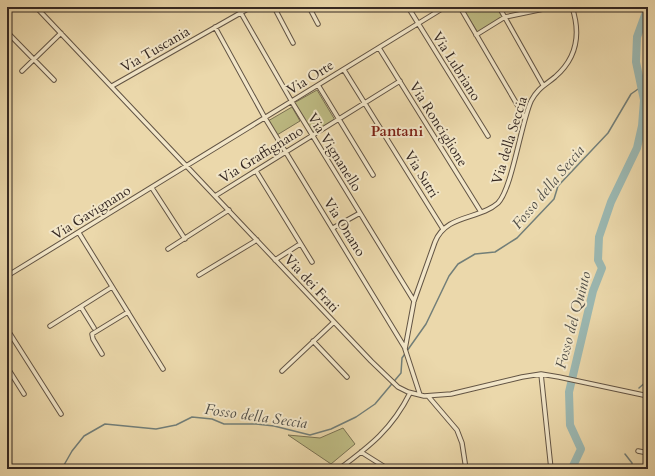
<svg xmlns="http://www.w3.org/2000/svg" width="655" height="476" viewBox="0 0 655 476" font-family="Cardo,serif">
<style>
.green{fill:#bebc84;stroke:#7a7253}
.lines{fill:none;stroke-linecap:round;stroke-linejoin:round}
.stream{stroke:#727e78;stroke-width:1.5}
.river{stroke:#9bb8b2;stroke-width:8}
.street-casing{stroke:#625444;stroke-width:5.5}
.street{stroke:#f2e6c8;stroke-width:3.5}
.labels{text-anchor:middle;stroke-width:4;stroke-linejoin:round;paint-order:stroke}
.street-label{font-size:14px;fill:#352822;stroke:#f2e6c8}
.neighbourhood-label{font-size:15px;font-weight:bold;fill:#7a1f14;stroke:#f2e6c8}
.water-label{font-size:15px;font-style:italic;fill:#4e4c46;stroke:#f2e6c8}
</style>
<rect width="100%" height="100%" fill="#ebd8ab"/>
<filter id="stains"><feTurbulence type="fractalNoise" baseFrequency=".005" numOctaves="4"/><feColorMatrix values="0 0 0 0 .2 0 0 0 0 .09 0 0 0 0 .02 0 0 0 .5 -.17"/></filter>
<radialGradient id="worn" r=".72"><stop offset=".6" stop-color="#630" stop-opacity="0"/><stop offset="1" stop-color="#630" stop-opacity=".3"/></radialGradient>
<path class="green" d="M462,7h18l1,3 5,-3h11l6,10 -25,16z
M317,90l18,30 -23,13 -18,-30z
M292,107l8,14 -23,14 -9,-14z
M343,428l12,16 -24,20 -43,-29 32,3z"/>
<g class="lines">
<path class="stream" d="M639,388l9,-8
M625,454l7,9v6
M55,469l9,-4 8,-14 12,-15 21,-12 51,5 20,-4 16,-8 20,2 12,5h32l18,2 36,9 21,-6 25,-12 19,-13 26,-31 1,-15 24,-34 23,-48 9,-12 17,-10 20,-2 22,-14 37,-39 4,-13 50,-53 23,-39 10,-7"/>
<path class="river" d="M575,469l-2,-3 8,-17 -11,-24 -1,-33 24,-101 9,-23 -4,-8 1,-23 12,-35 26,-54 5,-22 2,-26 -8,-38 1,-25 11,-30"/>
<defs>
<path id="street" d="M36,7l335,354 27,26 10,5 16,4 27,-2 71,-17 19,-3 18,3 89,19
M274,7l19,36
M309,7l9,17
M408,7l80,129
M460,7l65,111
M499,7l44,78
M241,13l51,89 122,199
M215,27l50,91 140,230
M7,32l47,48
M476,35l29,-18 48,-10
M379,48l102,164
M344,70l99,159
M22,71l39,-38
M318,85l55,90
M112,86l139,-79
M256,171l56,91
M152,188l33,51
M215,196l185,-115
M333,228l27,-15
M79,233l84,136
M168,249l61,-39
M275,260l25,-16
M199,275l58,-35
M7,276l438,-269
M81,307l13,21
M50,326l62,-39
M7,329l54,85
M313,341l34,36
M102,354l-9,-15 -1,-5 36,-22
M7,367l17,27
M282,371l52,-49
M541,374l10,95
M420,395l-15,-46 9,-48 21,-59c11,-28 44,-22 63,-39 14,-14 23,-80 33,-102 7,-13 13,-15 24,-24 22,-19 26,-43 17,-70
M428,396l29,34 5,13 4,26
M638,451l10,2
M361,452l27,17
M7,466l9,3
M339,469c31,-23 53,-40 71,-76"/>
</defs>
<use href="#street" class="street-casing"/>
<use href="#street" class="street"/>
</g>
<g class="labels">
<g class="street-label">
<text transform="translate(155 49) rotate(-30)" y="5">Via Tuscania</text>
<text transform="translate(457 66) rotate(58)" y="5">Via Lubriano</text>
<text transform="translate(310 77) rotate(-32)" y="5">Via Orte</text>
<text transform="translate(439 124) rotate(58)" y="5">Via Ronciglione</text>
<text transform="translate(509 140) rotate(-73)" y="5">Via della Seccia</text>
<text transform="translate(335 152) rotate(58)" y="5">Via Vignanello</text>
<text transform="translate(261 154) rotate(-32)" y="5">Via Graffignano</text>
<text transform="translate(422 174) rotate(58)" y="5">Via Sutri</text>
<text transform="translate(91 212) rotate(-32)" y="5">Via Gavignano</text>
<text transform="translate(345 227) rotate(58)" y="5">Via Onano</text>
<text transform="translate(312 283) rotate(47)" y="5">Via dei Frati</text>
</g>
<g class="neighbourhood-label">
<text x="397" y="136">Pantani</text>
</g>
<g class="water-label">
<text transform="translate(548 187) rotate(-50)" y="5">Fosso della Seccia</text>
<text transform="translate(573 320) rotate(-75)" y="5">Fosso del Quinto</text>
<text transform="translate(256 416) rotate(8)" y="5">Fosso della Seccia</text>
</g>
</g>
<rect width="655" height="476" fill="none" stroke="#ebd8ab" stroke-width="24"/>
<rect x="8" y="8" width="639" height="460" fill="none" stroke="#352822" stroke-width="2"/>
<rect x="12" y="12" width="631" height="452" fill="none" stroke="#352822"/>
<rect width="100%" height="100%" filter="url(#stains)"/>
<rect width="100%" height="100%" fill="url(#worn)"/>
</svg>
